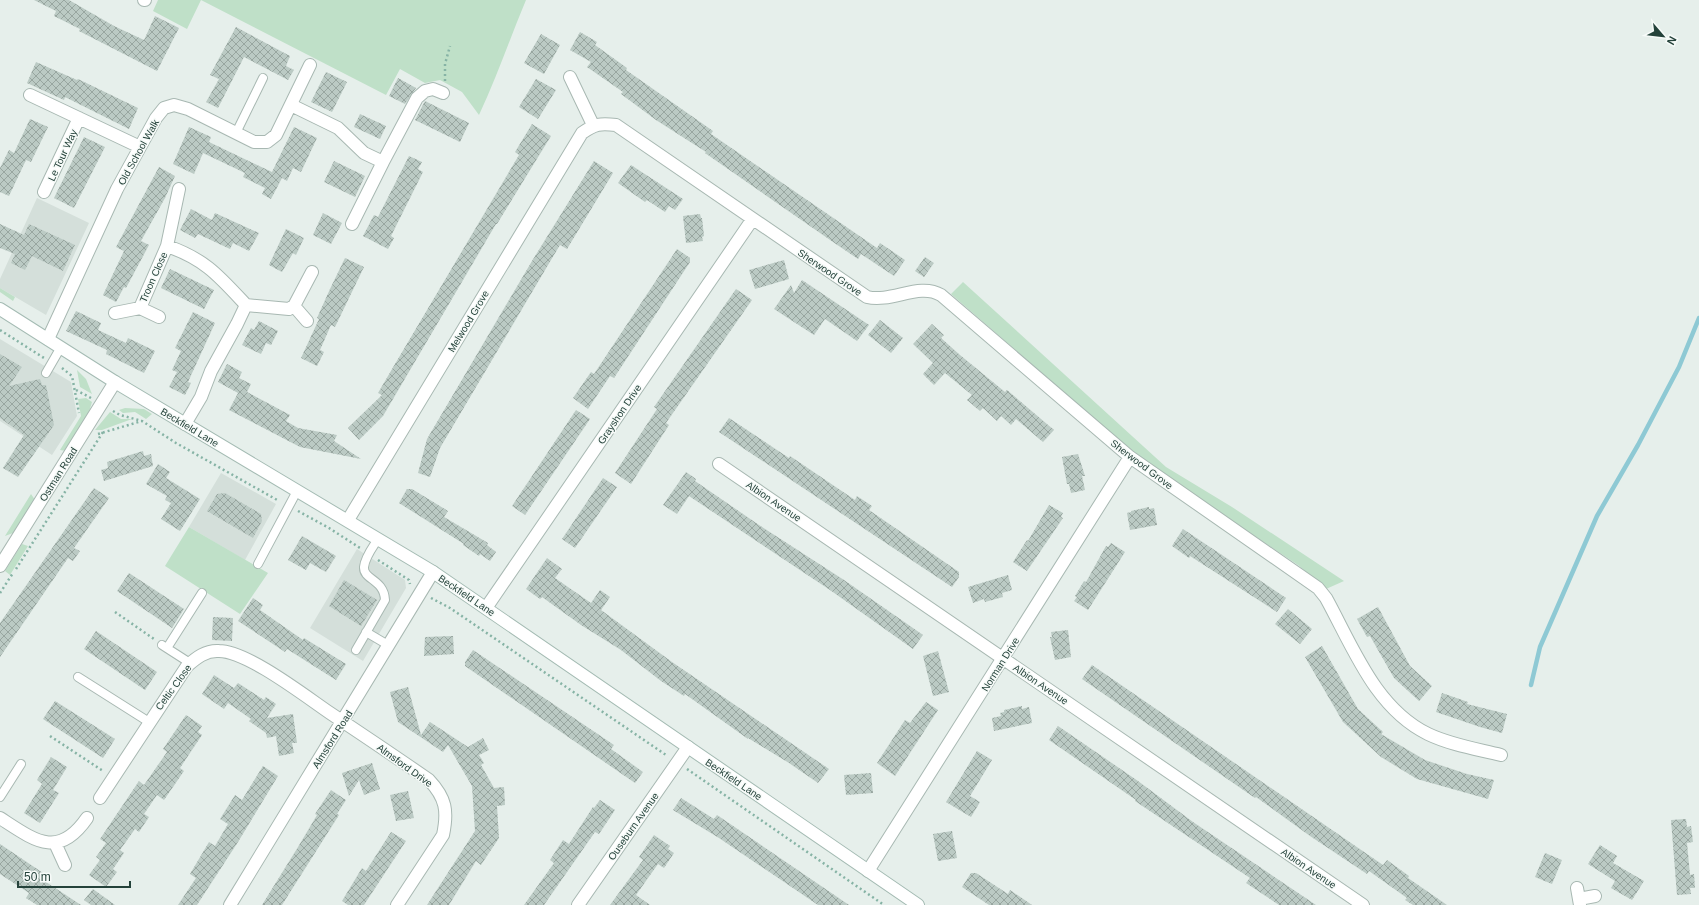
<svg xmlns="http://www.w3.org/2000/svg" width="1699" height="905" viewBox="0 0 1699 905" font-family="Arial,sans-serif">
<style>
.built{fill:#d4dfda}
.green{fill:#bfe0c8}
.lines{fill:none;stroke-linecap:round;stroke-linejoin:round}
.stream{stroke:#8ec9d4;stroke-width:4.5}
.building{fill:url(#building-cross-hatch)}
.lane-casing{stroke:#a8b8b2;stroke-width:10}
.street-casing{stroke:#a8b8b2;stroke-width:14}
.secondary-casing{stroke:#a4bbb3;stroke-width:14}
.path{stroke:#86b3a5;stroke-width:2.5;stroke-dasharray:2 3;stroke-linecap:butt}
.lane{stroke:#fff;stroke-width:8}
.street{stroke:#fff;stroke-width:12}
.secondary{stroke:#fff;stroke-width:12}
.labels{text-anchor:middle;stroke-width:3;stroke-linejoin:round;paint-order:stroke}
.street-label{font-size:10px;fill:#24423a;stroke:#f7fbf9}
</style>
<defs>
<pattern id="building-cross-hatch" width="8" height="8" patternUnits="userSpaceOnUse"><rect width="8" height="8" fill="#bbcac4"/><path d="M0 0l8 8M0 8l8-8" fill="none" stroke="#98a6a0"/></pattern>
</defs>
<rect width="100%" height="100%" fill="#e6efeb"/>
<path class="built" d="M37,198l52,25 -43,92 -46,-27v-9z
M0,339l71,43 6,34 -25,39 -52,-34z
M221,473l55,31 -31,56 -56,-33z
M357,549l48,31 1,8 -43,73 -53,-33z"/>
<path class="green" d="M158,0h368c-16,38 -29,77 -47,115l-17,-23 -22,-12 -15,3 -25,-14 -14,26 -185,-95 -14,29 -34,-18z
M963,282l203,185 66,40 112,74 -18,8 -28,-24 -132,-88 -41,-32 -174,-151z
M0,288l15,9 -2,4 -13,-9z
M77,370l9,9 6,15 -12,-7z
M86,398l6,4 -3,10 -23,39 -6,-1 21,-34 -3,-17z
M125,408l19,1 8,5 -6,5 -11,-7 -12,1 -4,-3z
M110,412l11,7h11l-30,11h-7z
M31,494l4,6 -22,33 -8,3z
M189,527l79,46 -28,41 -75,-48z
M22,544l6,2 -18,29 -5,-4z"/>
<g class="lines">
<path class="stream" d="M1531,685l9,-38 57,-131 41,-71 41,-78 20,-49"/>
</g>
<path class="building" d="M34,0h35l45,26 30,14 11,-24 24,12 -22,43 -78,-40 1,-2 -26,-13 2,-5z
M236,27l54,29 -4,10 8,4 -6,10 -44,-23 -26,51 -12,-6 13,-23 -9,-4z
M580,32l17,10 -2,3 32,23 -1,2 87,61 -2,3 166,114 3,-5 25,17 -11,16 -33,-22 -3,5 -25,-17 -128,-89 1,-1 -50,-32 -35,-26 2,-2 -36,-25 4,-5 -21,-12z
M541,34l19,11 -16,29 -20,-11z
M36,62l41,18 1,-1 60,29 -9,21 -64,-32 -1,3 -37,-17z
M326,72l21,10 -15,30 -21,-10z
M398,78l18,10 -11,16 -16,-8z
M536,79l20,11 -18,29 -19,-12z
M425,101l44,22 -9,19 -45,-22z
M360,114l26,12 -6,13 -26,-12z
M30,119l18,8 -17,35 -5,-2 -17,36 -9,-4v-24l9,-18 5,3z
M532,124l19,12 -54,88h-1l-113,192 -24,24 -11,-12 34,-33 -4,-2 17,-29 124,-209 -4,-3z
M189,127l22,10 -2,5 63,30 22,-45 23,11 -16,34 -8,-4 -6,13 -5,-3 -11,21 -9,-5 3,-6 -22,-11 2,-4 -42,-20 -9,21 -21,-10z
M84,137l21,10 -31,61 -20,-10z
M409,156l13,6 -4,7 5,3 -32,64 3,2 -6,11 -25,-13 11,-21 4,2z
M334,161l31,15 -10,21 -31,-15z
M594,161l19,12 -46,76 -7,-4 -9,15 -111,188 -10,29 -12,-4 9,-34 105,-178z
M631,165l52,34 -8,11 -6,-4 -4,6 -18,-12 -2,2 -27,-19z
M159,167l16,9 -10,22 -24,43 8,4 -23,43 -2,-1 -8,15 -13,-7 21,-44 -8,-4z
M191,209l21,11 3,-7 44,20 -10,18 -16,-8 -3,6 -32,-15 -3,4 -15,-8z
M323,213l19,10 -11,21 -18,-9z
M700,214l1,4h1l2,18 -2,1 1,4 -17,2 -3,-27z
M0,224l24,11 5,-11 46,21 -12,26 -31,-15 -7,14 -14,-7 4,-9 -15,-6z
M286,229l18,9 -8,17 -3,-2 -11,19 -13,-7z
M677,249l13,9v4l-76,116 -4,-2 -22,33 -15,-11 18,-26 3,2z
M925,257l9,6 -10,14 -9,-6z
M345,258l19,9 -29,60 -4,-2 -11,25 4,2 -7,14 -16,-8 18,-39 -2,-1 13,-29z
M784,260l5,19 -34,10 -6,-19z
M170,269l44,21 -10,19 -43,-21z
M802,280l67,45 -12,16 -32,-22 -11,16 -40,-26 17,-24 3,8z
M736,289l16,11 -86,123 3,2 -38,59 -16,-11 42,-64 -3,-2z
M76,311l25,12 -3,7 28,13 2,-5 27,13 -11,22 -38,-19 1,-4 -41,-19z
M193,312l22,11 -27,59 3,1 -6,12 -16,-8 8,-15 -5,-2 9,-19 -6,-3z
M880,320l23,18 -12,15 -23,-18z
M259,321l19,10 -7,14 -5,-2 -5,11 -19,-9 9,-17 3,2z
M932,324l12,11 -3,3 19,17 45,37 2,-2 47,40 -11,12 -27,-23 -5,6 -10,-9 -4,5 -14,-13 -3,3 -13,-11 5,-5 -27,-22 -11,12 -11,-11 10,-11 -20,-19z
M0,354l22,13 -13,19 31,-7 2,6h4l8,40 -36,52 -15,-9 21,-33 -24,-17z
M227,364l15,8 -3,6 12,6 -4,8 43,23 -4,6 12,7 39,7 -3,6 27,18 -61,-12 -71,-37 9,-17 -20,-11z
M576,410l14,9 -65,96 -13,-9z
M729,418l60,40 1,-2 65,44 2,-4 15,10 -3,4 90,62v5l-7,10 -233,-155z
M143,451l1,5 7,-2 2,12 -49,15 -3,-11 7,-2 -1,-6z
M1078,454l7,22h-3l3,14 -14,3 -2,-9h-2l-5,-27z
M158,464l12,8 -4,6 34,21 -20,32 -19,-12 10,-16 -6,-3 2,-4 -21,-12z
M686,472l10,7 -1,2 64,44 85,55 79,55 -10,14 -83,-59 -141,-94 -12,18 -14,-9z
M603,478l14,9 -42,61 -13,-9z
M94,488l15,10 -35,50 6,3 -7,10 -5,-3 -68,99v-34z
M407,489h5l36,22 -4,6 44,26 -1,2 9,7 -6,9 -10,-7 -1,2 -16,-11 1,-1 -65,-41z
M225,493l36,21 1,7 -9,17 -46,-27 10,-17z
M1049,505l14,8 -2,4 2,1 -36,53 -14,-9 14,-22 1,1z
M1149,507v2l5,-1 3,17 -27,5 -3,-17 4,-1v-1z
M1183,529l103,69 -9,14 -87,-56 -1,2 -17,-12z
M302,536l34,20 -10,16 -16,-9 -4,7 -18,-10z
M1111,543l14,9 -37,58 -14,-9 3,-4 -2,-1 9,-15 2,1 20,-36 2,1z
M547,558l15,11 -7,9 36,25 9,-13 10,7 -9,13 71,52 157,107 -11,14 -29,-20 -41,-25v1l-63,-45 -1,2 -23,-15 -40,-31 -40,-25 -39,-28 -2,2 -14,-10z
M129,573l55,36 -12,19 -55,-37z
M1008,575l4,15 -10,3 1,4 -18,5 -1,-3 -11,4 -5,-16z
M344,580l33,20 -16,26 -32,-20z
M253,598l10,7 -3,5 43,30 1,-2 42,26 -10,16 -49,-31 -2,3 -47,-31z
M1378,607l32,59 22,20 -13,15 -25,-23 -24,-42 -3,1 -10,-18z
M1288,609l24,20 -12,15 -25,-20z
M213,617l20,1 -1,23 -20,-1z
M1068,630l3,27 -16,3 -5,-23h2l-1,-5z
M96,631l61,41 -12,18 -61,-41z
M453,636l1,18 -30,2 1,-19z
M1322,646l36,63 25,23 -2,2 44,26 42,14 27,6 -6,19 -71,-20 -36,-22 -38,-35 -38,-65z
M473,650l141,95 -3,4 32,23 -8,11 -170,-117v-4z
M938,651l11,41 -16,4 -10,-40z
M1092,665l291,200 4,-5 22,16 -1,2 39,27h-34l-8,-5 2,-2 -38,-27 -2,3 -57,-38 -54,-39 -1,1 -173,-119z
M214,675l20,13 4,-5 26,17 2,-3 10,7 -9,14 26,-4 4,29h-5l2,10 -15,3 -3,-20 -9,2 -1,-5 -17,-12 2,-2 -23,-16 -4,6 -22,-15z
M408,687l13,48 9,-13 38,25 15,-9 6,12 -10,5 5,8 -3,2 13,23 10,-1 1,18 -8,1 2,32 -18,27 -5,-4 -27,44h-22l48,-74 -3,-45 -24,-41 -5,7 -45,-30 -8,-30z
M1442,693l26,9 -1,2 40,10 -5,19 -22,-6 -44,-15z
M55,701l60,38 -12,19 -60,-39z
M926,702l12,8 -43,66 -18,-13 28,-43 5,3z
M1022,706v3l7,-2 3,16 -38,8 -2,-13 9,-2 -1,-3 4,-1v-2z
M186,715l16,11 -4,6 4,3 -22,33 4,3 -20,29 -7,-5 -13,19 5,3 -10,15 -4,-3 -15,21 4,3 -11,16 4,3 -11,15 -17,-12 11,-15 -4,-3 10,-14 -6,-4 39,-58 5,4 23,-33 -4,-3z
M1058,726l80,55 55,41 123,83h-37l-33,-22 4,-5 -115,-77 1,-1 -87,-60z
M977,751l15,9 -22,36 10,6 -9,15 -25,-15z
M51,757l16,10 -14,23 6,3 -19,30 -16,-10 18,-29 -5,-4z
M372,763l8,26 -16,6 -5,-15 -10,16 -7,-23z
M263,766l15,10 -40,66 -41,63h-19l18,-27 -6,-4 19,-32 6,4 13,-22 -8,-5 15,-24 7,5z
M871,773l2,20 -27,2 -2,-20z
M331,790l15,10 -9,14 2,1 -57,90h-20l36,-58 19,-32 -2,-1z
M408,791l6,27 -18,3 -6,-26z
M681,798l33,21 3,-4 132,90h-31l-99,-67 -46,-28z
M600,800l15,10 -16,24 -4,-2 -51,73h-20l30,-42 -4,-3 13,-20 6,4 24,-37 1,1z
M1686,819l1,8 4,-1 2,16 -6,1 3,32 4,-1 1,14h-5l1,6 -14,1 -6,-75z
M952,831l5,27 -19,3 -5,-27z
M391,832l15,9 -42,64h-16l-6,-4 20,-33 4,3z
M654,835l16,11 -2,3 6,4 -10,15 -6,-4 -22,31 14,10h-40l33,-45 -4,-3z
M0,844l49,33 -3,5 35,23h-44l-11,-7 3,-5 -29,-19z
M1600,845l17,11 -4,7 31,18 -12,19 -21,-12 4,-7 -27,-17z
M1545,853l17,7 -10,24 -17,-7z
M971,873h5l32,21 2,-4 22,15h-43l-27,-18z
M93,889l22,16h-24l-7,-5z"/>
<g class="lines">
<defs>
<path id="lane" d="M236,133l27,-55
M46,373l15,-26
M258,564l39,-73
M366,632l22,13
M162,645l28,18
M167,648l35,-55
M356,650l29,-50c-1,-21 -22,-20 -21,-33 1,-10 9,-20 14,-28
M78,677l71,45
M0,797l21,-33"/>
<path id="street" d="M144,0h1
M570,77l23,48
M30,95l110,52
M291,105l47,23 26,25 19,9 -31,62
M383,162l34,-64 8,-7 8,-2 10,4
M44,192l35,-74
M167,246c38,13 52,30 79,59
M246,305l43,4 5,-3 18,-34
M294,306l13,15
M140,308l27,-62 12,-57
M115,313l25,-5 19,9
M48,339l69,-150 39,-71 8,-10 10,-3 14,4 66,33h13l9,-7 34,-70
M185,424l16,-27 10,-26 26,-47 9,-19
M719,464l644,441
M348,520l234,-387c13,-9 18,-10 34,-8l251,172c25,6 52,-15 74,-2l189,162 188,131 8,10c27,49 49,110 102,136 23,11 49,15 73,21
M0,566l115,-184
M486,608l266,-388
M100,798l87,-132c9,-8 19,-16 32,-15 28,0 86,45 111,62 33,22 66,44 99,67 17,18 19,31 14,55l-46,70
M0,818c34,22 58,42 87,0
M55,843l10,22
M868,871l262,-414
M1577,888l3,17
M1579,899l16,-3
M230,905l203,-333
M578,905l110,-158"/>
<path id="secondary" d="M0,309l115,73 318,190 485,333"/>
</defs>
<use href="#lane" class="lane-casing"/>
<use href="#street" class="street-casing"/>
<use href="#secondary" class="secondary-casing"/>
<path class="path" d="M445,81v-17l5,-18
M0,330l44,28
M62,368l10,8 7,37
M76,390l15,8
M113,411l7,4 22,6
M98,434l44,-13 34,22 103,58
M298,511l31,17 31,20
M378,560l31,20 1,4
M16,569l87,-137
M0,593l13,-20
M431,598l19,10 216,147
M115,612l39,27
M50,736l53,35
M687,769l197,136"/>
<use href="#lane" class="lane"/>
<use href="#street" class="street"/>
<use href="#secondary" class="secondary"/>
</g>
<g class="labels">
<g class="street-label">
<text transform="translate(138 152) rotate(-61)" y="4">Old School Walk</text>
<text transform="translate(62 155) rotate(-65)" y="4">Le Tour Way</text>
<text transform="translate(830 272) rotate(34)" y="4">Sherwood Grove</text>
<text transform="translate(153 277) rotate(-66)" y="4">Troon Close</text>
<text transform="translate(468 321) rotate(-59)" y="4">Melwood Grove</text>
<text transform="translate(619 414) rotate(-56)" y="4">Grayshon Drive</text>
<text transform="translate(190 427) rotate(31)" y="4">Beckfield Lane</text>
<text transform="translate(1142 464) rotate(37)" y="4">Sherwood Grove</text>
<text transform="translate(58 474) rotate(-58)" y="4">Ostman Road</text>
<text transform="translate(774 501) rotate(34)" y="4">Albion Avenue</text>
<text transform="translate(467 595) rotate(34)" y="4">Beckfield Lane</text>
<text transform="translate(1000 664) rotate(-58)" y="4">Norman Drive</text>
<text transform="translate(1041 684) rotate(34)" y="4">Albion Avenue</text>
<text transform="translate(173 687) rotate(-54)" y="4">Celtic Close</text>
<text transform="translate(332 739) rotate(-58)" y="4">Almsford Road</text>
<text transform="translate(405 765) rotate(36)" y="4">Almsford Drive</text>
<text transform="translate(734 779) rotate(34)" y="4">Beckfield Lane</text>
<text transform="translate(633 826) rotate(-55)" y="4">Ouseburn Avenue</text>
<text transform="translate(1309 868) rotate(34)" y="4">Albion Avenue</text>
</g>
</g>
<g transform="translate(1663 36) rotate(118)" stroke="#f7fbf9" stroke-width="3" paint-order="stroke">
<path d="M0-3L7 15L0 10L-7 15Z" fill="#24423a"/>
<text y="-6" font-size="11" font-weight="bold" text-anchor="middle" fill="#24423a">N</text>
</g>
<path d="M18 881v6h112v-6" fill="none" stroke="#24423a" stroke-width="2"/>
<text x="24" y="881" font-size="12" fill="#24423a" stroke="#f7fbf9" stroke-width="3" paint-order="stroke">50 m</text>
</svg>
